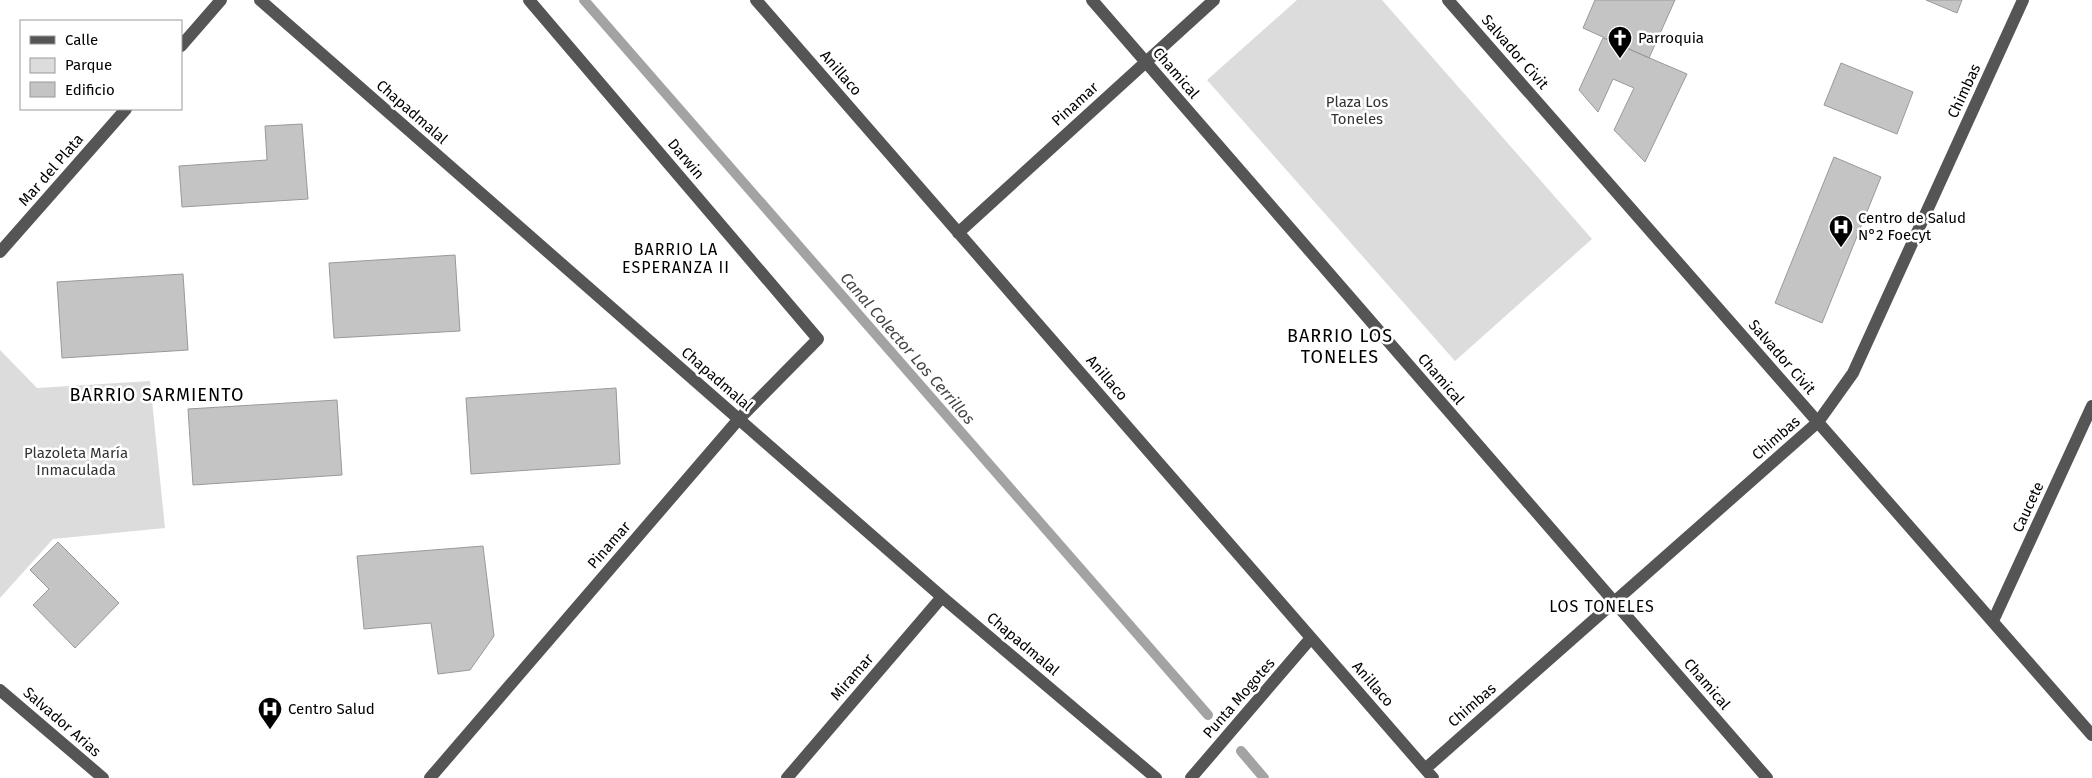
<svg xmlns="http://www.w3.org/2000/svg" width="2092" height="778" viewBox="0 0 2092 778" font-family="'Fira Sans',sans-serif">
<style>
.green{fill:#dcdcdc}
.lines{fill:none;stroke-linecap:round;stroke-linejoin:round}
.stream{stroke:#a3a3a3;stroke-width:10}
.building{fill:#c4c4c4;stroke:#999}
.minor{stroke:#555;stroke-width:12}
.labels{text-anchor:middle;stroke-width:5;stroke-linejoin:round;paint-order:stroke}
.poi-label{font-size:15px;fill:#000;stroke:#fff;text-anchor:start}
.street-label{font-size:15px;fill:#000;stroke:#fff}
.park-label{font-size:15px;fill:#333;stroke:#fff}
.neighbourhood-label{font-size:16px;letter-spacing:1px;fill:#000;stroke:#fff}
.water-label{font-size:16px;font-style:italic;fill:#444;stroke:#fff}
.quarter-label{font-size:18px;letter-spacing:1px;fill:#000;stroke:#fff}
</style>
<rect width="100%" height="100%" fill="#fff"/>
<path class="green" d="M1297,0h85l210,239 -137,122 -248,-281z
M0,350l37,38 113,-7 15,147 -112,11 -53,59z"/>
<g class="lines">
<path class="stream" d="M584,0l624,715
M1241,751l23,27"/>
</g>
<path class="building" d="M1595,0h80l-26,58 -66,-30z
M1926,0h36l-5,13z
M1603,38l84,36 -42,88 -31,-32 20,-42 -21,-9 -15,33 -19,-22z
M1841,63l72,29 -16,42 -73,-29z
M302,124l6,75 -126,8 -3,-41 88,-6 -2,-34z
M1834,157l47,20 -59,146 -47,-20z
M455,255l5,76 -126,7 -5,-75z
M183,274l5,76 -126,8 -5,-76z
M616,388l4,76 -149,10 -5,-76z
M337,400l5,75 -149,10 -5,-76z
M58,542l61,61 -44,45 -42,-43 16,-16 -19,-19z
M483,546l11,90 -24,34 -32,4 -7,-51 -67,6 -7,-73z"/>
<g class="lines">
<path class="minor" d="M260,0l682,597 214,181
M756,0l677,778
M1092,0l675,778
M1448,0l644,735
M181,46l40,-46
M958,233l256,-233
M0,252l126,-143
M1993,621l99,-215
M0,690l103,88
M1425,769l393,-347 35,-49 170,-373
M430,778l308,-358 80,-81 -289,-339
M787,778l155,-181
M1191,778l120,-140"/>
</g>
<defs>
<symbol id="church-pin" viewBox="-11 -11 22 30"><path d="M0 17L-7.5 6A9.5 9.5 0 1 1 7.5 6Z" fill="#000" stroke="#fff"/><path d="M-1.2-6h2.4v3.5h3.3v2.4h-3.3V6h-2.4V-.1h-3.3v-2.4h3.3Z" fill="#fff"/></symbol>
<symbol id="hospital-pin" viewBox="-11 -11 22 30"><path d="M0 17L-7.5 6A9.5 9.5 0 1 1 7.5 6Z" fill="#000" stroke="#fff"/><path d="M-5-5h3v3.5h4V-5h3V5h-3V1.5h-4V5h-3Z" fill="#fff"/></symbol>
</defs>
<g fill-rule="evenodd">
<use href="#church-pin" x="1606" y="24" width="28" height="38"/>
<use href="#hospital-pin" x="1827" y="213" width="28" height="38"/>
<use href="#hospital-pin" x="256" y="695" width="28" height="38"/>
</g>
<g class="labels">
<g class="poi-label">
<text x="1638" y="43">Parroquia</text>
<text x="1858" y="223">Centro de Salud<tspan x="1858" dy="17">N°2 Foecyt</tspan></text>
<text x="288" y="714">Centro Salud</text>
</g>
<g class="street-label">
<text transform="translate(1515 52) rotate(49)" y="5">Salvador Civit</text>
<text transform="translate(841 73) rotate(49)" y="5">Anillaco</text>
<text transform="translate(1176 73) rotate(49)" y="5">Chamical</text>
<text transform="translate(1964 91) rotate(-65)" y="5">Chimbas</text>
<text transform="translate(1075 104) rotate(-42)" y="5">Pinamar</text>
<text transform="translate(412 112) rotate(41)" y="5">Chapadmalal</text>
<text transform="translate(686 159) rotate(50)" y="5">Darwin</text>
<text transform="translate(51 170) rotate(-49)" y="5">Mar del Plata</text>
<text transform="translate(1782 357) rotate(49)" y="5">Salvador Civit</text>
<text transform="translate(1107 378) rotate(49)" y="5">Anillaco</text>
<text transform="translate(717 379) rotate(41)" y="5">Chapadmalal</text>
<text transform="translate(1441 379) rotate(49)" y="5">Chamical</text>
<text transform="translate(1776 438) rotate(-41)" y="5">Chimbas</text>
<text transform="translate(2028 507) rotate(-65)" y="5">Caucete</text>
<text transform="translate(609 545) rotate(-49)" y="5">Pinamar</text>
<text transform="translate(1023 644) rotate(40)" y="5">Chapadmalal</text>
<text transform="translate(852 677) rotate(-49)" y="5">Miramar</text>
<text transform="translate(1373 684) rotate(49)" y="5">Anillaco</text>
<text transform="translate(1707 684) rotate(49)" y="5">Chamical</text>
<text transform="translate(1239 698) rotate(-49)" y="5">Punta Mogotes</text>
<text transform="translate(1472 705) rotate(-41)" y="5">Chimbas</text>
<text transform="translate(62 722) rotate(41)" y="5">Salvador Arias</text>
</g>
<g class="park-label">
<text x="1357" y="107">Plaza Los<tspan x="1357" dy="17">Toneles</tspan></text>
<text x="76" y="458">Plazoleta María<tspan x="76" dy="17">Inmaculada</tspan></text>
</g>
<g class="neighbourhood-label">
<text x="676" y="255">BARRIO LA<tspan x="676" dy="18">ESPERANZA II</tspan></text>
<text x="1602" y="612">LOS TONELES</text>
</g>
<g class="water-label">
<text transform="translate(908 348) rotate(49)" y="6">Canal Colector Los Cerrillos</text>
</g>
<g class="quarter-label">
<text x="1340" y="342">BARRIO LOS<tspan x="1340" dy="21">TONELES</tspan></text>
<text x="157" y="401">BARRIO SARMIENTO</text>
</g>
</g>
<rect x="20" y="20" width="162" height="90" fill="#ffffff" stroke="#999999"/>
<rect x="30" y="36" width="25" height="8" fill="#555555" stroke="#999999"/>
<text x="65" y="45" font-size="15" fill="#000000">Calle</text>
<rect x="30" y="58" width="25" height="15" fill="#dcdcdc" stroke="#999999"/>
<text x="65" y="70" font-size="15" fill="#000000">Parque</text>
<rect x="30" y="82" width="25" height="15" fill="#c4c4c4" stroke="#999999"/>
<text x="65" y="95" font-size="15" fill="#000000">Edificio</text>
</svg>
